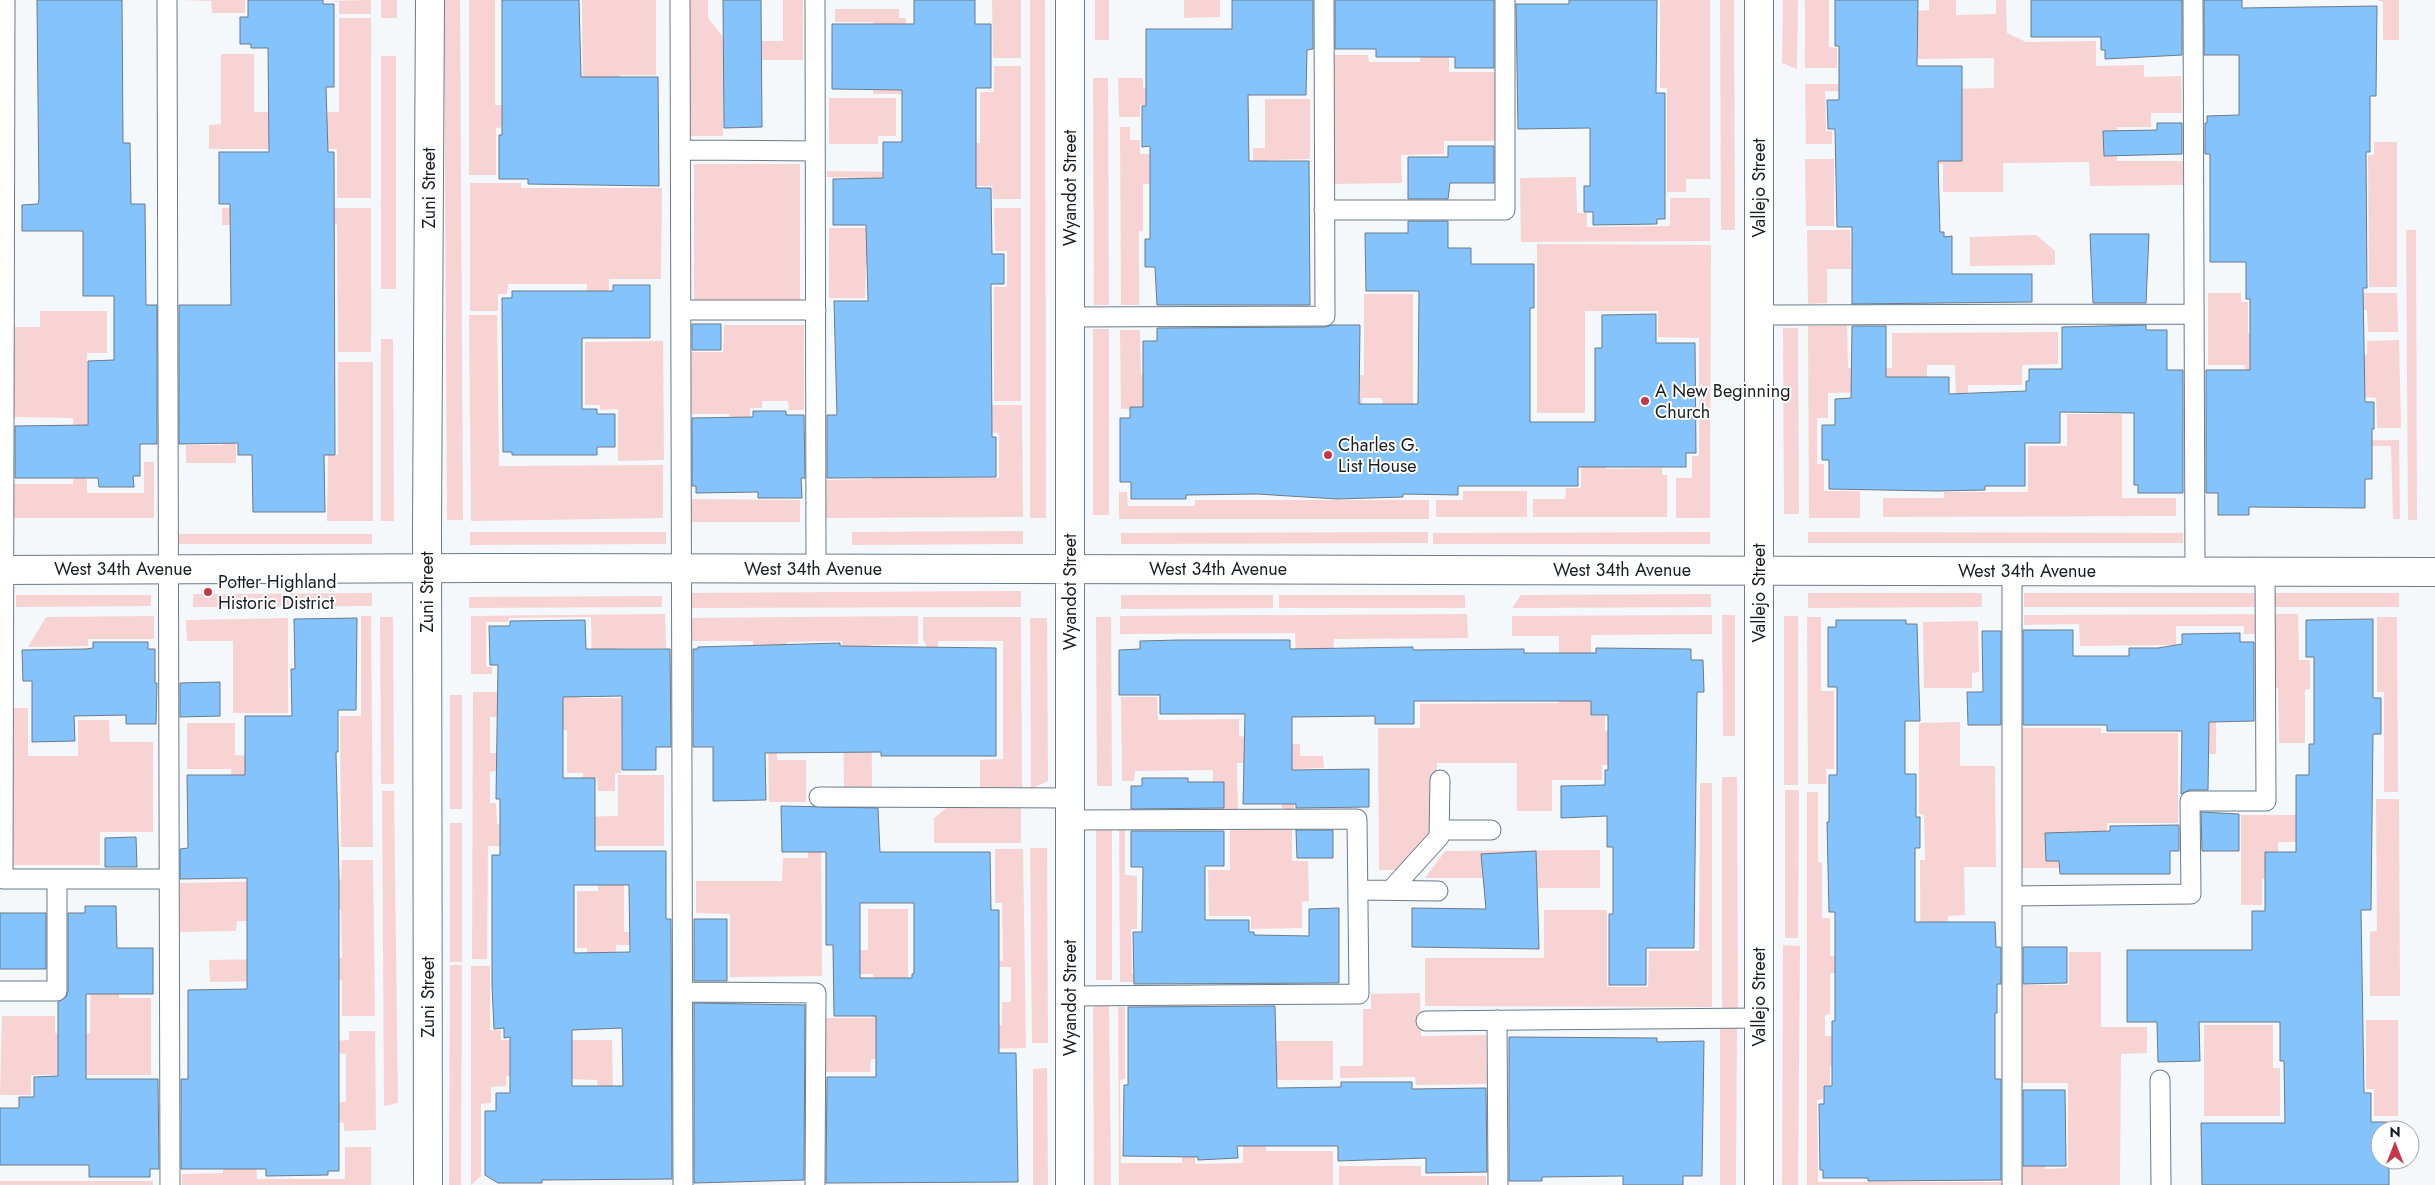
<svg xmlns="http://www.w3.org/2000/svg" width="2435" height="1185" viewBox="0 0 2435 1185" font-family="Jost,sans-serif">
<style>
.green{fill:#f8d3d3}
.building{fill:#85c3fc;stroke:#6b7b8a;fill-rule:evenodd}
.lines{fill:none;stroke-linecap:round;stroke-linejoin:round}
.service-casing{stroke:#6b7b8a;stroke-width:21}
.minor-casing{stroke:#6b7b8a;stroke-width:30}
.tertiary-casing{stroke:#6b7b8a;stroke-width:30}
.service{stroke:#fff;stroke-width:19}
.minor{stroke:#fff;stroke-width:28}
.tertiary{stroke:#fff;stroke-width:28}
.poi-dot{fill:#c63649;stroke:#fff;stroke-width:2}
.labels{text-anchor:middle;stroke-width:4;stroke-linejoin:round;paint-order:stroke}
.street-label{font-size:18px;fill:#181e24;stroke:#fff}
.poi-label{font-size:18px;fill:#181e24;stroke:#fff;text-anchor:start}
</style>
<rect width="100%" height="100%" fill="#f4f8fb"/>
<path class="green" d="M180,0h65v13h-33l-1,-12z
M371,0v14h-32v-12l-12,-1z
M381,0h16v18h-16z
M444,0h16l3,520h-16z
M469,0h26v105h11v22l-10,1v47h-27z
M582,0h74v75h-36v54h-37z
M684,0h24v18l15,19v99h-39z
M783,0h20v60h-78v-19h58z
M992,0h29v58h-28z
M1030,0h15l1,518h-16z
M1095,0h14v40h-14z
M1184,0h36v17l-36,1z
M1420,0h29v72h46v69h-51v13l-43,1 1,28 -68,1 -1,-129h35l1,7h51z
M1660,0h50v179h-24v13h-19v-104h-7z
M1720,0h14l1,230h-14z
M1783,0h15l-1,69 -15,-6z
M1805,0h24v47l8,1v20h-32z
M1929,0h27v15l40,-1v-14h10l1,33 19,9 70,-1v25l48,-1v12l37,-1 1,37h-31v14h-34v34h66v24l-93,1 -1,-24 -86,1v29h-60v-28l-105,1 66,-75 90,-2v-30l-76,1 -1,-48 12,-1z
M2377,0h22v40h-16v-38z
M835,9h64v9h7v76h-33v-72h-38z
M339,18h32v180h-34v-49h-128v-24l12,-1v-70h33v58h85z
M381,56h15v233h-15z
M994,66h27v133h-28l-1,-13h-54l36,-43h6v-51h14z
M1093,78h15l1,227h-15z
M1118,78h25v10l8,1 -2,16h-9v12h-21z
M1805,84h88v7h-68l1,40h6v13h-26z
M829,98h67v38h-18v8h-49z
M1265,99h45v60l-42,1v22h-15v-34h12z
M1120,127h10v13h10v14h13v30h-10v47h-4v74h-18z
M2374,142h23v145h-28l-1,-132h6z
M1805,159h29v67h-28z
M694,164h106v138h-106z
M827,171l72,1v26l-31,-20 -41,-1z
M1576,177l1,36h10v14l83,-1v-28h40v43l-189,1 -1,-64z
M470,183h51v5h141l-1,91h-52l-1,54h-21v-49h-79l-1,10h-9v17h-28z
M222,208h149v144h-33l-1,-128 -115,1z
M994,208h27v193h-27v-114h13v-36h-12z
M829,228h83v36h-46l-1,34h-36z
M1807,230h43l1,39h-24v34l-19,1z
M2406,230h10l1,290h-9z
M2036,235l19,16v14l-85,1v-29z
M1537,244l174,1 -1,273h-34v-40h16v-22h7v-118l-41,-1v-26h-73v102h-48z
M2208,293h33v9h7v31h27l-30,103v-71h-37z
M2322,293h75l1,39h-30l-1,-22h-25z
M1364,294h49v111h-30l-1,-7h-20v23l-31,-46h33z
M40,311h67v42h-20v140h57v-31h10v56h-140v-34h59v-66l-60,-1 1,-90h26z
M469,315h28l2,151 164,-1v53l-192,3z
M724,325h80v85h-15l-1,-9h-26v7h-12v84h-13v-69h-7l-1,-9h-41v-62h35z
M1847,325l1,43h44v-35l166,-1v32l-36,1v20h-54v14h-12l-1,-34h-28v32l-49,-5 -50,1v25h-11v46h7v27h36v27h-51l-1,-192z
M1783,328h15l1,186h-15z
M1093,329h16v186h-16z
M1120,330h20l1,45h37l23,34h-80z
M381,339h12l1,182h-13z
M2399,340l2,88h-24l-1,-30 -12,-1 -46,-41 49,-1v-14z
M663,341l1,119 -46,1v-52l-18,1v-5h-15v-63z
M338,362h35v159h-46l1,-66h10z
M991,405h31l1,112 -197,1v-38l46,-1v-21h15v20h112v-45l-8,-1z
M2067,414h55v84h54v18l-293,1v-19h61v-6h84v-46h39z
M223,422h13v41h-50v-18h37z
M2399,440l1,79h-7l-2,-73 -68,1 -1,-6z
M1581,457h24l1,12 56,-1v7h5v42h-134v-18h32l1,-11h15z
M1463,491h64v26h-91v-17h27z
M1119,492h8l1,14h67v-6h234v19h-310z
M687,499l113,1v22h-113z
M1023,531v13l-171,1v-13z
M470,532h196v12l-196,1z
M1428,532v11l-307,1v-11z
M1710,532v12h-277v-11z
M1808,532l375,1v10h-375z
M177,534h195v10h-195z
M1021,591v16l-333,1 -1,-15z
M372,593v13l-179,1v-13z
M1808,593h174v14l-174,1z
M2024,593h375v14h-375z
M1711,594v13l-199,1 9,-13z
M16,595h135v11l-135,1z
M1121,595h152v13l-152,1z
M1279,595h186v13h-186z
M662,596v11l-193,1v-11z
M665,614l1,34h-49v17h-25l-1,-48 -82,1 -1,4h-22v45h6v7h-21v-58z
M1467,614l1,24 -134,1 -1,15h-37l-1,-21 -175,1v-18z
M2298,614l1,46h11v29l-5,1v53h-26l-1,-55h-17l-1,-54h-16v-8h-68v19l-96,1 -1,-22 -55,1v-10z
M1712,615v19l-121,1v81h14v15l9,1v33h-12v15h-50v31h-35v-48h-80v72l-33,35h-25l-1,-142h42v-24l139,-1v-67h-47v-20z
M1722,615h13v121h-12z
M154,616v23h-66v7l-60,1 18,-30z
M361,616h10l2,231h-32l-1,-131h21z
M918,616v28l-47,1 1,143h-28l-2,-147 -55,1v45h-11l1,73h29v42h-37l-1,-67 -14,-48 -1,-46h-66v-23z
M1784,616h14v169h-14z
M380,617h13l1,167h-13z
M923,617h98l1,170 -42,1v-28l23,-1v-118h-65v45l-12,1v-43l-3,-4z
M1096,617h15l1,169h-15z
M1807,617h14v74h13v78h-8l1,15h-19z
M2377,617h20l1,175h-14v-100h-7z
M288,618v95h-55v-72h-46l-1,-21z
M1030,618h17l1,163 -17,8z
M1978,621l1,51 -7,1v15h-48l-1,-66z
M579,673l1,25h86v33h-45v42h-6v18h-17l-1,-13h-14v-5h-16v-43l-18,-1 -1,-31z
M473,692h24v25h-7v36h6v18l-6,1v31h6l1,21c40,0 80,-8 121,-8v-41h46v71h-176l-1,113h-15z
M450,695h12v114h-12z
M1121,697h36l1,23 81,-1v17l8,1 1,8 52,-1v12h23l1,12 -30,1v41h-12l-1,-47h-44l1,49 -25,1v-43l-78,1 -1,10h-12z
M12,708h16v48h50v-36h31l1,22h43v90h-53v33h-88z
M2181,710h35v44h-35z
M1960,722v44h35l1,101h-32l1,48 -17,1 1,155h-28l-1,-211h5l-1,-45 -5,-1v-91z
M187,723h48v32l15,1v23h-18l-1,-10h-44z
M2019,728h82v5h77v90h-71v45h-88z
M1722,777h15l1,231h-16z
M1700,783h12v224l-287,-1v-48h119v-48h63v77h41l1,-36h50z
M1785,790h14l-1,148h-13z
M382,791h12l4,312 -14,3z
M1807,792h11v70l4,1v55h8v38l26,-1v18h-26v41l-5,1v21h10v30h-5v19h-7v14l-6,1 1,82h189v3h-200z
M2376,799h23l1,197h-30v-64l7,-1z
M950,805h71v38h-87v-25z
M808,813h13l1,163 -92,1v-63l-34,-1v-32h86l1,-23h25z
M2241,815h57v27h-20v37h-16v26h-21z
M450,823h12v139h-12z
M1096,825h16v155h-16z
M1119,829h6v46l12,1v53h-6l1,45h139v8h-151z
M1230,829h62v32h16l1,40 -7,1v26l-51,1v-13h-42l-1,-46h22z
M1030,848h17l1,195h-16z
M995,849h28l3,199 -54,1v-23l30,-1v-23h9v-35h-28v-6h20l-1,-58h-7z
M1600,850v38h-80l-1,-10h-94l20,-27z
M598,851h26v81h42v13h-50l1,44 -30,-22v-19h-10v-57h21z
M342,860h31l2,156h-33v-36l-132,2 -1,-22 133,-2 -1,-49 -87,1v11h-17l-1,10 -56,1v-49l161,-3z
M868,909h40v112l-4,38h-33l-1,13h-44v-54h47v-44h-40v-24h35z
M1783,945l17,1 -2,239h-16z
M2069,952h32v75h46v26l-26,1 -1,131h-100v-21h25v5l23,-1v-85h-46v-98h47z
M91,961h28v37h32v77h-120v20h-31l2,-79h53v17h35z
M450,965h12l-1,220h-12z
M471,966h19v64h11v10h111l1,59 -15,-6 -1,-13c-31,0 -61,-5 -91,-4v10l-15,1v16l-10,1v72l-10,9z
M1420,993l1,43 65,-1 1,49 -71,1 -1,-8 -75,1v-12h23v-57h8v-15z
M1109,1003l2,182h-17l-1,-178z
M1118,1007h7v72l-5,1 1,83h61v-78h12l1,79 48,-1v-23l23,-23v34h67v34h-214z
M2366,1020h32v96h-24v-27h-8z
M2204,1025h69v43h7v48h-76z
M1720,1028h17l-1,157h-16z
M349,1031h26l1,99 -32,1v-8l-121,-20 123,-1v-48l-12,-1v-12l15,-1z
M1258,1041h75v39h-202z
M1047,1068l1,117h-15v-116z
M345,1147h26v38h-189v-11l41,-1v-16h33l1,22h88z
M1339,1166h82v10h65v9h-147z
M0,1181h153v4h-153z"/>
<path class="building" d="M37,0h85l1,143h7l1,61h14l1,101h11v139h-17v32h-7l1,11h-35l-1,-9h-83v-52l73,-1v-64l26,-1v-64h-31v-65h-61v-26l16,-1 1,-5z
M248,0h75v4h11v83h-8l2,65h6l1,303h-11l1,57h-72l-1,-57h-14v-12l-59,1v-139h52l-1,-101h-11v-52h50l-1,-104h-17v-4h-11v-27h8z
M502,0h77l2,77h77l1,109 -131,-2v-5h-29v-44h3z
M723,0h38l1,127 -38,1z
M914,0h61v24h16v64h-15v100h15l1,66h12v30h-13l1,153h4v40l-169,1v-63h10l-3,-114h34l-2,-76h-33v-46l50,-1v-36h19v-52l-70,-1v-65h82z
M1232,0h81v49l-6,1 -1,45h-58l1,66h60l1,144h-153l-2,-38h-10v-28h5v-93l-8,1v-41h4v-77h86z
M1335,0h159v68h-39v-11h-79v-8h-41z
M1569,0h88l-1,93h9v126h-8v5l-64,1v-13h-9v-26h6v-58l-72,1 -2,-125h53z
M1835,0h83l-1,66h45v95h-24l2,71h4v5l8,-1v38h80v28l-180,2v-77h-15l-2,-98h-7l-1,-29h12v-54h-4z
M2031,0h151v55l-77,4v-9h-4v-13h-70z
M2204,0h38v8l135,-2 -1,90h-6v56h-4l1,136h-4l2,114h9v27h-2v50h-7v29l-116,-1v8h-31v-22h-12v-123h44v-71h-4v-37h-36v-108h-5v-31h2v-7l32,-1v-60h-35z
M2157,123h25v31l-78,2 -1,-25 54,-1z
M1448,146h46v37h-44l-2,16h-40v-42h40z
M1408,221h40v27h23v16h63v44h-4v114h65v-74h7v-33l54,-1v29h39l1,110h-10v14h-108v19h-120v9l-55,-1v3l-66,2 -80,-5 -71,1v4h-55v-17h-11v-64h10v-11h13v-66h14v-13l168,-1 7,-2h28l-1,79h59l1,-113h-53l-1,-58h43z
M2090,234h59l-3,69h-53z
M613,285h37v53h-68v71h15v5h18v33h-18v8h-85v-3h-9l-1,-154h10v-7h101z
M692,324h29v26h-29z
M2146,325v5h21v40h16v123h-45v-8h-4v-72l-74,-1v31h-35v43h-40v4l-48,1 -108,-2v-29h-7v-35h13v-26l16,-1 1,-72h34v51h63v17l77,-3v-10h3v-12h33v-42z
M753,411h33v4h18l1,63h-4l1,20h-44v-6l-62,1v-7h-4v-68l61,-1z
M357,618l-1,92h-18v42h-2l3,125v294h-11v4l-62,1v-7h-85v-90h7v-89l59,-1v-111l-67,1v-30l8,-1 -1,-73h58v-59h47l-1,-47h4l-1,-50z
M2373,619v79h8v36h-8l-2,176h-10l3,183h7v29h17v8h-8v30h9v25h-187l-1,-62h84l-1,-62h-4v-39h-81l1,39 -42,1 -1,-40h-30v-72h125v-39h13v-59h31v-77h13v-31h5v-87h-8v-37z
M585,620l1,29h84l1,98h-15v23h-34v-74l-59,1v81h32v73h71v68h5l1,260 -130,1v3h-44l-13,-8v-64h11v-18h14v-56l-6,1v-10l-10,1 -2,-44v-130h8v-56h-4l2,-134h-8l-1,-39h21v-5zM574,885h55l1,67 -56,1zM622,1028l1,58h-51v-56z
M1836,620h70v4h11l3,97h-15v53h11v43h4v31h-5v74h80l1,25h5v37h-4v29h-2v66h6v101l-133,1v-3h-45v-8h-3l-1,-66h5v-18h8v-65h3v-109h-6l-2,-90h2v-47h8v-88h-9v-60h8z
M2023,630h50v26h56v-8h29l24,-4v-10l58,-1v9h14v79l-45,1 -1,68h-18l-9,4 1,-63h-75v-6h-84z
M1982,631h19v94h-33l-1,-33h16z
M1180,640h110v9l123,-2v3l111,-1v4h72v-5l95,1v11h12l1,32h-7l-3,256h-48v37h-37v-71h4v-67h-6v-31l-46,2v-32l44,-1v-15h3v-55h-17v-14h-177v23h-39v-8l-83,1v53l77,-1v38l-73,1v-4h-53l2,-90h-85v-19h-41v-45l21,-1v-8z
M93,642h55v7h7v34h2l-1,41h-30v-9l-52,1 1,25 -43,1v-61h-9l-1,-31 64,-1 7,-1z
M840,643v3l156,2v108h-115v-4l-116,1 1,47 -53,1v-54h-20v-98h5v-2z
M220,682v34l-40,1v-34z
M1142,778h46v4h36v26l-93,1v-23h11z
M781,806l97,2 2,44h110l1,58h8v143h17l2,129 -192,1 1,-106h49v-61h-42l-1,-71h-7v-93h-44zM860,903h54v71h-2v4h-52z
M2201,812l38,2v37h-37z
M2179,825v26h-9v23h-110l-1,-13h-13l-1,-28 65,-2v-5z
M1296,830h37v28h-36z
M1131,831h93v35h-19v54h44v12h5v3l55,1v-27l30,-1v75l-205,1 -1,-52h9l1,-65h-12z
M136,837l1,30h-32v-29z
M1536,851l3,98 -127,-2v-39l74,1 -5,-55z
M85,906h31l1,42h36v46h-67v85h72l1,90h-9v8h-61v-12h-89v-57h19v-11h15v-20l24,-1v-74l8,-5 2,-6v-78h17z
M0,913h46v56h-46z
M694,919h33v62h-33z
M2023,947h44v36l-44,1z
M694,1003l111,2 -1,175 -110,3z
M1275,1006l2,82 64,-1v-5h71v7l74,-1 1,84 -61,1v-15l-88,3v-15h-101l1,12 -40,2v-3l-75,-1 1,-71h4v-78z
M1509,1037l148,1v4l47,-1 -2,135h-19v9h-60v-9l-81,1v4h-33z
M2023,1090h42l1,76h-43z"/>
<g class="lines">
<defs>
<path id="service" d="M5,0l-2,879h166
M167,0l3,1185
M680,0l3,1185
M815,0l1,569
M2193,0l2,571
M681,150l134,1
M1324,210h181v-210
M681,310h135
M1759,315l435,-1
M1070,317l255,-1 -1,-316
M2012,571v614
M819,797l251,1
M1070,820l287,-1 2,175 -289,2
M1439,830h52
M1358,890l80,1
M1391,890l48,-53 1,-57
M2012,896l179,-2 -1,-93h76l-1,-230
M0,991h57v-112
M683,992l133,1 -1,192
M1497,1020l1,165
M1426,1021l333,-3
M2160,1080l1,105"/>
<path id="minor" d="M1070,0v1185
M0,570l480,-2 1955,4
M1759,1185v-1185"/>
<path id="tertiary" d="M428,1185l-1,-656 3,-529"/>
</defs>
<use href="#service" class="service-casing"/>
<use href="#minor" class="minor-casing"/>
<use href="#tertiary" class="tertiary-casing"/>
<use href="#service" class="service"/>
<use href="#minor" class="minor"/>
<use href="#tertiary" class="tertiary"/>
</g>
<g class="poi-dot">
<circle cx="1645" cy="401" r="5"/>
<circle cx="1328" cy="455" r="5"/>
<circle cx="208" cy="592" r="5"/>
</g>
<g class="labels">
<g class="street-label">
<text transform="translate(429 188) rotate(-90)" y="6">Zuni Street</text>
<text transform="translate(1070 188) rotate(-90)" y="6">Wyandot Street</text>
<text transform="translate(1759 188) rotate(-90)" y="6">Vallejo Street</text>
<text x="123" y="575">West 34th Avenue</text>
<text x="813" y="575">West 34th Avenue</text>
<text x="1218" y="575">West 34th Avenue</text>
<text x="1622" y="576">West 34th Avenue</text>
<text x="2027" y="577">West 34th Avenue</text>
<text transform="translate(427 592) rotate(-90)" y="6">Zuni Street</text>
<text transform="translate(1070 592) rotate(-90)" y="6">Wyandot Street</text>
<text transform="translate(1759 593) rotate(-90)" y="6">Vallejo Street</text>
<text transform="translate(428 997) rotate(-90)" y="6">Zuni Street</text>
<text transform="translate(1759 997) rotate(-90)" y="6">Vallejo Street</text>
<text transform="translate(1070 998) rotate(-90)" y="6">Wyandot Street</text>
</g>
<g class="poi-label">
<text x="1655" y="397">A New Beginning<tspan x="1655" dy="21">Church</tspan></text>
<text x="1338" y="451">Charles G.<tspan x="1338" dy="21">List House</tspan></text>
<text x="218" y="588">Potter Highland<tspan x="218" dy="21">Historic District</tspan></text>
</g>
</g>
<g transform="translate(2395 1145)"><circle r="24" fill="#ffffff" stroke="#a3a5a7"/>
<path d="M0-4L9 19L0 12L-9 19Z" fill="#c63649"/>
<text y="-8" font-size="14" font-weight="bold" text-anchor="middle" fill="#181e24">N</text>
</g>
</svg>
